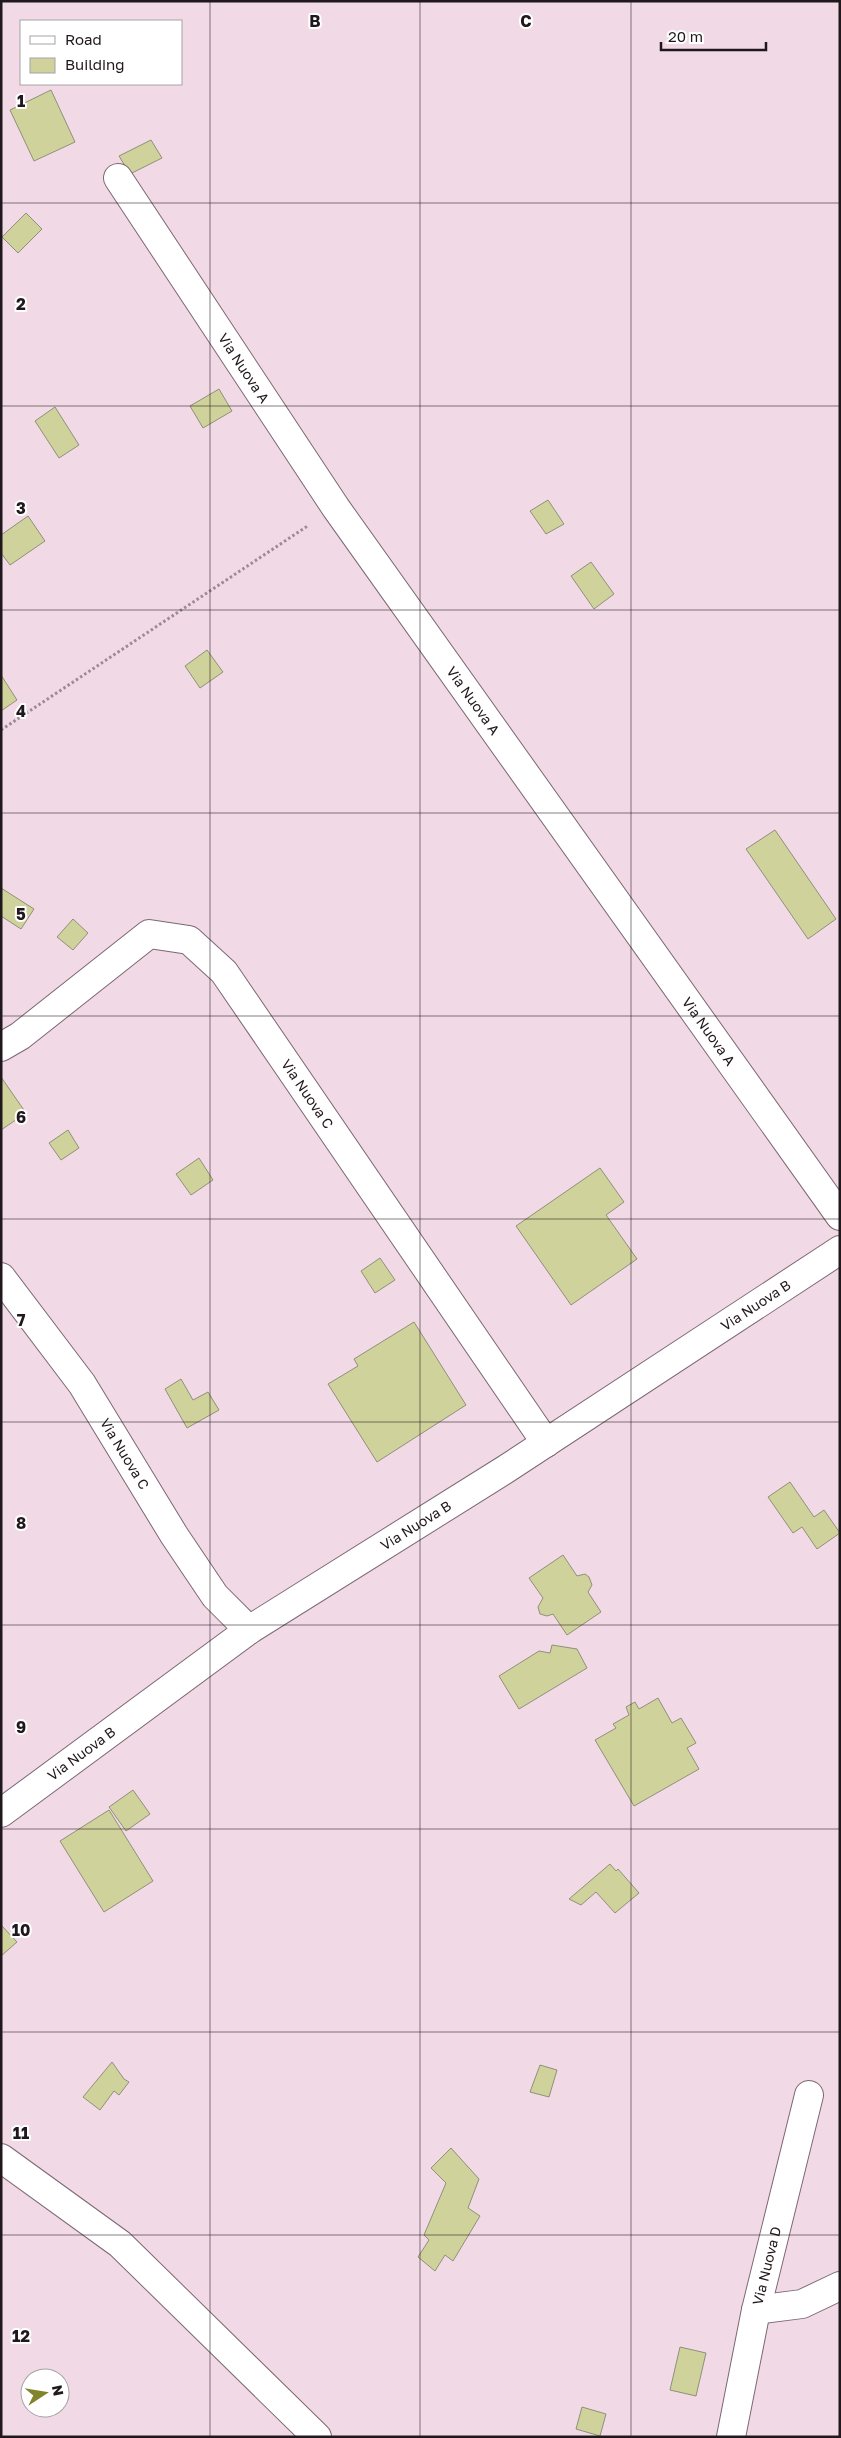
<svg xmlns="http://www.w3.org/2000/svg" width="841" height="2438" viewBox="0 0 841 2438" font-family="'Golos Text',sans-serif">
<style>
.building{fill:#cfd29b;stroke:#8f907b}
.lines{fill:none;stroke-linecap:round;stroke-linejoin:round}
.minor-casing{stroke:#7c6873;stroke-width:30}
.path{stroke:#9c8b93;stroke-width:3;stroke-dasharray:2.5 2.5;stroke-linecap:butt}
.minor{stroke:#fff;stroke-width:28}
.grid{fill:none;stroke:#20181c;stroke-width:1;stroke-opacity:0.55}
.labels{text-anchor:middle;stroke-width:4;stroke-linejoin:round;paint-order:stroke}
.street-label{font-size:14px;fill:#20181c;stroke:#fff}
.grid-label{font-size:16px;text-anchor:middle;font-weight:bold;fill:#20181c;stroke:#fff;stroke-width:4;stroke-linejoin:round;paint-order:stroke}
</style>
<rect width="100%" height="100%" fill="#f1dae6"/>
<path class="building" d="M51,90l24,52 -41,19 -24,-51z
M151,140l11,18 -32,16 -11,-18z
M26,213l16,16 -24,24 -16,-16z
M219,389l13,22 -29,17 -13,-22z
M55,407l24,38 -20,13 -24,-37z
M548,500l16,24 -18,10 -16,-23z
M28,516l17,25 -35,24 -9,-12v-18z
M591,562l23,32 -20,15 -23,-33z
M207,650l16,22 -23,16 -15,-22z
M1,675l16,25 -16,11z
M775,830l61,89 -28,20 -62,-90z
M1,888l33,21 -13,20 -20,-13z
M73,919l15,14 -15,17 -16,-13z
M1,1077l25,36 -25,17z
M68,1130l11,18 -18,12 -12,-17z
M199,1158l14,22 -22,15 -15,-21z
M600,1168l24,34 -18,13 31,44 -66,46 -55,-79z
M380,1258l15,22 -20,13 -14,-22z
M414,1322l52,83 -89,57 -49,-78 30,-18 -4,-7z
M181,1379l12,21 15,-8 11,18 -32,18 -22,-39z
M790,1482l24,35 10,-7 16,23 -23,16 -15,-22 -9,6 -25,-36z
M563,1555l14,21 8,-2 4,3 3,8 -4,7 13,20 -34,23 -14,-21 -6,2 -7,-2 -2,-7 5,-9 -14,-20z
M552,1645l25,4 10,19 -68,41 -20,-33 40,-25 11,2z
M658,1698l14,25 9,-5 15,25 -9,5 12,21 -65,37 -39,-66 21,-12 -3,-4 16,-9 -3,-8 9,-5 4,7z
M133,1790l17,24 -24,17 -17,-24z
M109,1810l44,71 -49,31 -44,-71z
M610,1864l6,7 2,-2 21,24 -24,20 -19,-21 -15,13 -12,-6z
M1,1925l16,17 -16,14z
M112,2062l12,17 5,3 -10,13 -5,-4 -14,19 -17,-13z
M540,2065l17,5 -8,27 -19,-5z
M451,2148l28,31 -11,29 12,8 -27,45 -8,-6 -10,16 -17,-14 11,-17 -5,-5 22,-52 -15,-15z
M680,2347l26,6 -10,43 -26,-6z
M582,2407l24,7 -6,22 -24,-7z"/>
<g class="lines">
<defs>
<g id="minor">
<path id="s1" d="M118,178l218,330 504,708"/>
<path id="s2" d="M1,1047l19,-11 129,-102 40,6 35,32 322,471"/>
<path id="s3" d="M1,1277l81,107 92,151 41,61 34,34"/>
<path id="s4" d="M1,1813l248,-183 257,-161 334,-219"/>
<path d="M1,2158l119,86 197,193"/>
<path d="M756,2310l46,-6 38,-18"/>
<path id="s5" d="M731,2437l25,-127 53,-215"/>
</g>
</defs>
<use href="#minor" class="minor-casing"/>
<path class="path" d="M1,730l308,-205"/>
<use href="#minor" class="minor"/>
</g>
<path class="grid" d="M210,1v2436M420,1v2436M631,1v2436M1,203h839M1,406h839M1,610h839M1,813h839M1,1016h839M1,1219h839M1,1422h839M1,1625h839M1,1829h839M1,2032h839M1,2235h839"/>
<g class="labels">
<g class="street-label">
<text dy="5" stroke="none"><textPath href="#s1" startOffset="228">Via Nuova A</textPath></text>
<text dy="5" stroke="none"><textPath href="#s1" startOffset="632">Via Nuova A</textPath></text>
<text dy="5" stroke="none"><textPath href="#s1" startOffset="1038">Via Nuova A</textPath></text>
<text dy="5" stroke="none"><textPath href="#s2" startOffset="422">Via Nuova C</textPath></text>
<text dy="5" stroke="none"><textPath href="#s4" startOffset="910">Via Nuova B</textPath></text>
<text dy="5" stroke="none"><textPath href="#s3" startOffset="216">Via Nuova C</textPath></text>
<text dy="5" stroke="none"><textPath href="#s4" startOffset="505">Via Nuova B</textPath></text>
<text dy="5" stroke="none"><textPath href="#s4" startOffset="100">Via Nuova B</textPath></text>
<text dy="5" stroke="none"><textPath href="#s5" startOffset="175">Via Nuova D</textPath></text>
</g>
</g>
<g class="grid-label">
<text x="315" y="27">B</text>
<text x="526" y="27">C</text>
<text x="21" y="107">1</text>
<text x="21" y="310">2</text>
<text x="21" y="514">3</text>
<text x="21" y="717">4</text>
<text x="21" y="920">5</text>
<text x="21" y="1123">6</text>
<text x="21" y="1326">7</text>
<text x="21" y="1529">8</text>
<text x="21" y="1733">9</text>
<text x="21" y="1936">10</text>
<text x="21" y="2139">11</text>
<text x="21" y="2342">12</text>
</g>
<rect width="841" height="2438" fill="none" stroke="#20181c" stroke-width="5"/>
<rect x="20" y="20" width="162" height="65" fill="#ffffff" stroke="#a6a3a4"/>
<rect x="30" y="36" width="25" height="8" fill="#ffffff" stroke="#a6a3a4"/>
<text x="65" y="45" font-size="15" fill="#20181c">Road</text>
<rect x="30" y="58" width="25" height="15" fill="#cfd29b" stroke="#a6a3a4"/>
<text x="65" y="70" font-size="15" fill="#20181c">Building</text>
<g transform="translate(45 2393) rotate(78)"><circle r="24" fill="#ffffff" stroke="#a6a3a4"/>
<path d="M0-4L9 19L0 12L-9 19Z" fill="#81832d"/>
<text y="-8" font-size="14" font-weight="bold" text-anchor="middle" fill="#20181c">N</text>
</g>
<path d="M661 42v8h105v-8" fill="none" stroke="#20181c" stroke-width="2.5"/>
<text x="668" y="42" font-size="15" fill="#20181c" stroke="#ffffff" stroke-width="4" paint-order="stroke">20 m</text>
</svg>
